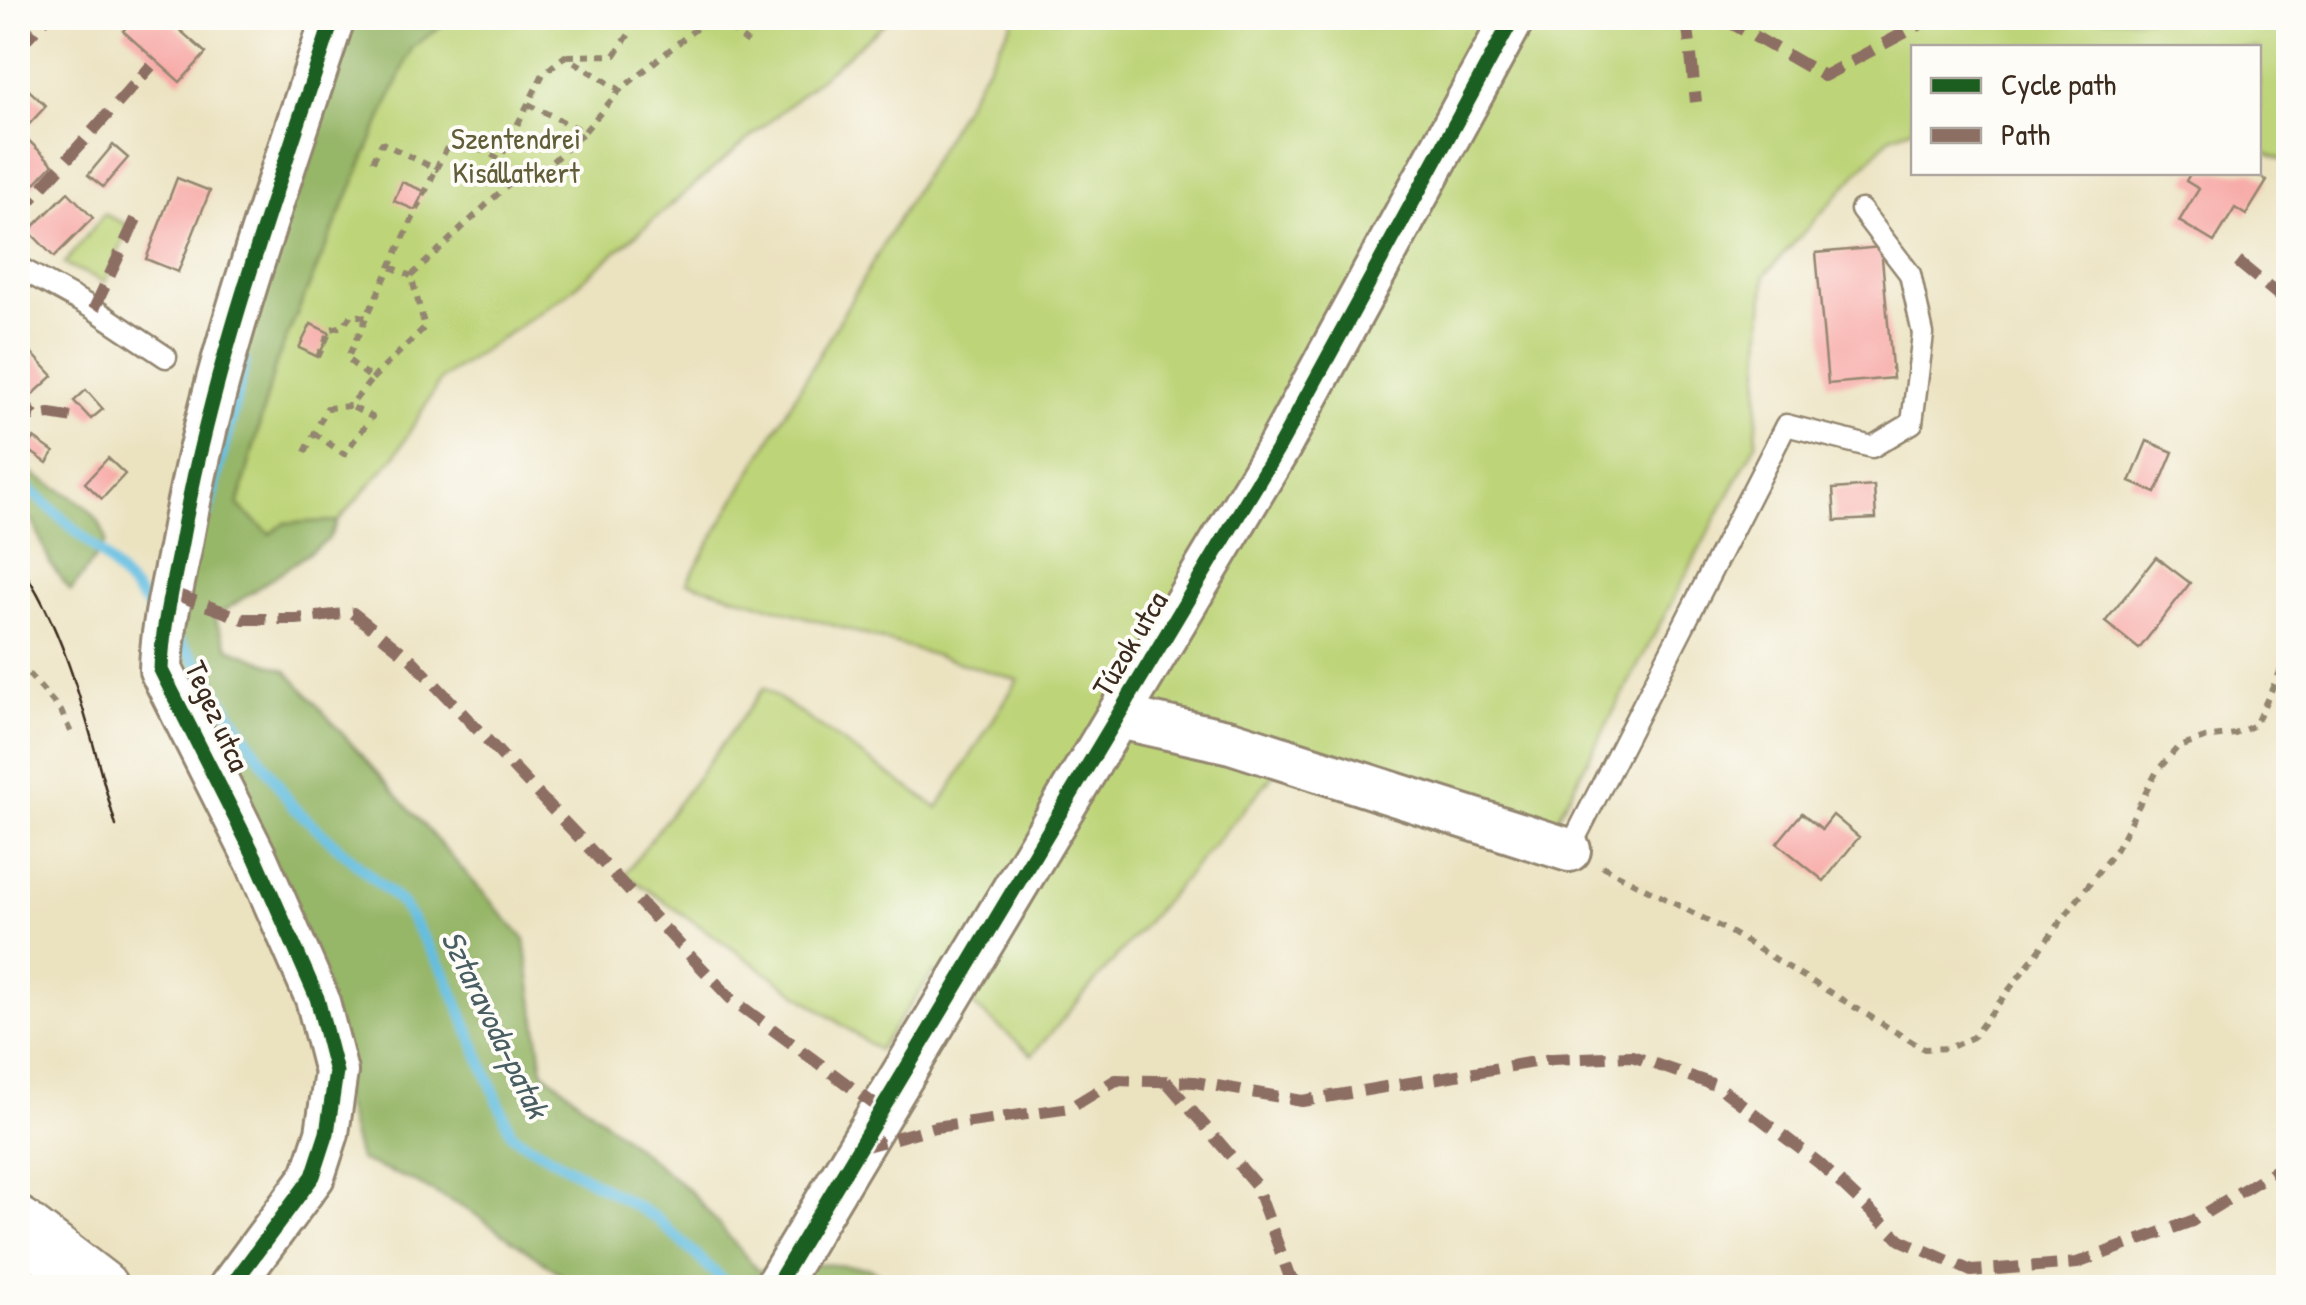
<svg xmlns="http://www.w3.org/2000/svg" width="2306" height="1305" viewBox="0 0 2306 1305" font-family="'Patrick Hand',sans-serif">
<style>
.green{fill:#bdd478;stroke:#7c7f4b;stroke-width:2.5}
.forest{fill:#96b668;stroke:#687043;stroke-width:2.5}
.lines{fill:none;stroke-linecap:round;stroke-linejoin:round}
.stream{stroke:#63bee1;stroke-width:11}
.building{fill:#f7a8a5}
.lane-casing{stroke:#93866f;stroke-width:25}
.street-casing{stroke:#93866f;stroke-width:48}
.secondary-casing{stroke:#93866f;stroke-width:60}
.path{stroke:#93866f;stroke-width:6;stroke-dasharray:8 8;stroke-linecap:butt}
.lane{stroke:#fff;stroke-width:20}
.street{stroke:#fff;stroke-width:42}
.secondary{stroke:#fff;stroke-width:55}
.tram{stroke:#3b2a1e;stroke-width:2.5}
.quiet{stroke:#8d6e63;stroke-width:12;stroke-dasharray:25 12;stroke-linecap:butt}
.cycleway-casing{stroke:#fdfcf7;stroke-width:21}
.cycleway{stroke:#1b5e20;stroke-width:15}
.labels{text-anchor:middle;stroke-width:8;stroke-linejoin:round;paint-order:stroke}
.park-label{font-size:30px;fill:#625d39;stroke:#fdfcf7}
.street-label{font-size:30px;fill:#3b2a1e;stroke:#fdfcf7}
.water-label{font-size:32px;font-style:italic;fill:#495e62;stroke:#fdfcf7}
</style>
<rect width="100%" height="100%" fill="#fdfcf7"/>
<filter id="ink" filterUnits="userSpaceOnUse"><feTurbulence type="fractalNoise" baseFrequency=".01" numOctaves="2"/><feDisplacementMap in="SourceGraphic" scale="20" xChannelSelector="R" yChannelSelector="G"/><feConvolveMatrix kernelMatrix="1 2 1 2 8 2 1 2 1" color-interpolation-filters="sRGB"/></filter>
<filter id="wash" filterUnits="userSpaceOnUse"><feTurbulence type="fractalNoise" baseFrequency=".0048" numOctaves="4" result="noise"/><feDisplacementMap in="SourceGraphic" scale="40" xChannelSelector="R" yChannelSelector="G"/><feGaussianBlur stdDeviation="2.25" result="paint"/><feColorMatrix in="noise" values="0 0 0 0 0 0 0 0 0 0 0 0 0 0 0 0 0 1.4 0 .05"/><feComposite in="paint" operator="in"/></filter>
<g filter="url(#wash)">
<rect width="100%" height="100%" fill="#ebe2c0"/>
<path class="green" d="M451,18h440l-326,277 -124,84 -46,77 -57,65 -52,2 -16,11 -32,-27 38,-145 136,-314z
M1015,18h1273v145l-29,-13 -1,-102h-344l-1,80 -22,8 -126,139 -9,168 -200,377 -280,-48 -244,283 -98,-83 -56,78 -253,-176 139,-186 174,120 80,-128 -331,-98z
M104,214l26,12 -25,56 -41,-18z"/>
<path class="forest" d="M344,18h107l-39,30 -136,314 -38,144 32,28 15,-11 53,-2 -10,19 -114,78 15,30 58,23 238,269 18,131 148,121 67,79 65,-7 45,4 37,19h-325l-107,-74 -60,-32 -54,-21 -34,-132 -153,-358 28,-183z
M18,464c30,25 82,34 88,79l-35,48 -20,-26 -18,-44 -15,-11z"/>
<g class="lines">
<path class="stream" d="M18,479l82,73 57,64
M208,513l37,-152
M176,638l19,22 98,147 109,97 44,71 66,160 144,83 70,65"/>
</g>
<g id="blocks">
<path class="building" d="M134,18h32l40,35 -26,29 -57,-51z
M18,80l28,26 -28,30z
M24,136l29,28 -35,37v-58z
M113,145l15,13 -25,29 -15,-12z
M2191,172h63l13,9 -21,34 -11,-7 -21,34 -35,-21 20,-32 -13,-8z
M177,178l33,13 -32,81 -32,-13z
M402,182l22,9 -9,19 -21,-9z
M68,192l25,26 -39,39 -25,-26z
M1881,247l12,131 -65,6 -12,-131z
M311,324l19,9 -12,24 -19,-9z
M18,338l35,38 -24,22 -11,-12z
M86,390l17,19 -12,10 -17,-18z
M34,438l20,14 -7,11 -20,-14z
M2147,441l26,11 -17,41 -26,-11z
M108,458l17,16 -23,25 -17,-16z
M1874,486l2,33 -41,2 -2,-32z
M2156,557l34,26 -51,66 -34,-27z
M1802,813l20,16 11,-14 26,22 -35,44 -47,-38z"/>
</g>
</g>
<g filter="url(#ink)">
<use href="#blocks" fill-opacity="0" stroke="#93866f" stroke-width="2.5"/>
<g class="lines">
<defs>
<path id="lane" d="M18,267l76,42 72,48
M1569,850l217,-425 86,22 40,-24 11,-89 -13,-60 -49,-64"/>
<path id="street" d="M1119,717l112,25 338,108
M230,1288l83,-112 14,-43 9,-61 -19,-74 -61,-139 -95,-189c1,-43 12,-85 20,-127 32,-180 96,-353 152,-525
M775,1288l504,-841 234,-429"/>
<path id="secondary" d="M18,1225l82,63"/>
</defs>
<use href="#lane" class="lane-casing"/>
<use href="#street" class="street-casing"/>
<use href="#secondary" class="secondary-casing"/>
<path class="path" d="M717,18l31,25
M567,56l48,-1 25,-37
M528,104l56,28 36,-42 89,-72
M373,161l9,-18 54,26 17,-33 47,23 43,-85 22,-18 55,34
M391,267l20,9
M318,357l13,-28 12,-3 9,-12 15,4
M372,379l53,-52 -14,-51 106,-100 11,8 56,-52
M314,433l30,21 28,-37 -22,-11
M305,452l22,-44 23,-2 22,-27 -25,-20 89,-190
M18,662l43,49 10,22
M1602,866l128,66 194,117 25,-1 24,-11 143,-188 41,-78 20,-23 28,-10 30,-4 20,-9 33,-70"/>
<use href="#lane" class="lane"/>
<use href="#street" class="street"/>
<use href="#secondary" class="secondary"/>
<path class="tram" d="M18,562c52,73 73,179 98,264"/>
<path class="quiet" d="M1687,18l9,84
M1722,18l102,58 108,-58
M18,48l28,-30
M18,214l133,-148
M2238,262l50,41
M94,309l42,-90
M18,397l16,19 16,-2 30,5
M172,593l72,26h52l57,-6 59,47 318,338 152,112
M1166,1081l90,104 33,90 14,13
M859,1148l76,-21 135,-19 46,-28 79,2 107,19 250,-42 80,-3 86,30 101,77 82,77 70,31 106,-8 115,-42 84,-51 12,-12"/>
<defs>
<path id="cycleway" d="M230,1288l83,-112 14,-43 9,-61 -19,-74 -61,-139 -95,-189c1,-43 12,-85 20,-127 32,-180 96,-353 152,-525
M775,1288l504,-841 234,-429"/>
</defs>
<use href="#cycleway" class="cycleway-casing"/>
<use href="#cycleway" class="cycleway"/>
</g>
</g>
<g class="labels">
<g class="park-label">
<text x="516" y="149">Szentendrei<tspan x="516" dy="34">Kisállatkert</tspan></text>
</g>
<g class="street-label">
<text transform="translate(1130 644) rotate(-59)" y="10">Túzok utca</text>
<text transform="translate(217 716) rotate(66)" y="10">Tegez utca</text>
</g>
<g class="water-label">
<text transform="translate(495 1024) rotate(64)" y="11">Sztaravoda-patak</text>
</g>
</g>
<rect width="2306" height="1305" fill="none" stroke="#fdfcf7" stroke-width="60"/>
<rect x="1911" y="45" width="350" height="130" fill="#fdfcf7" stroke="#afa8a0" stroke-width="2.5"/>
<rect x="1931" y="78" width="50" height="15" fill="#1b5e20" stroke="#afa8a0" stroke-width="2.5"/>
<text x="2001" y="95" font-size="30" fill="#3b2a1e">Cycle path</text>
<rect x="1931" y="128" width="50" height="15" fill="#8d6e63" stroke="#afa8a0" stroke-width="2.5"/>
<text x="2001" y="145" font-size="30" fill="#3b2a1e">Path</text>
</svg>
